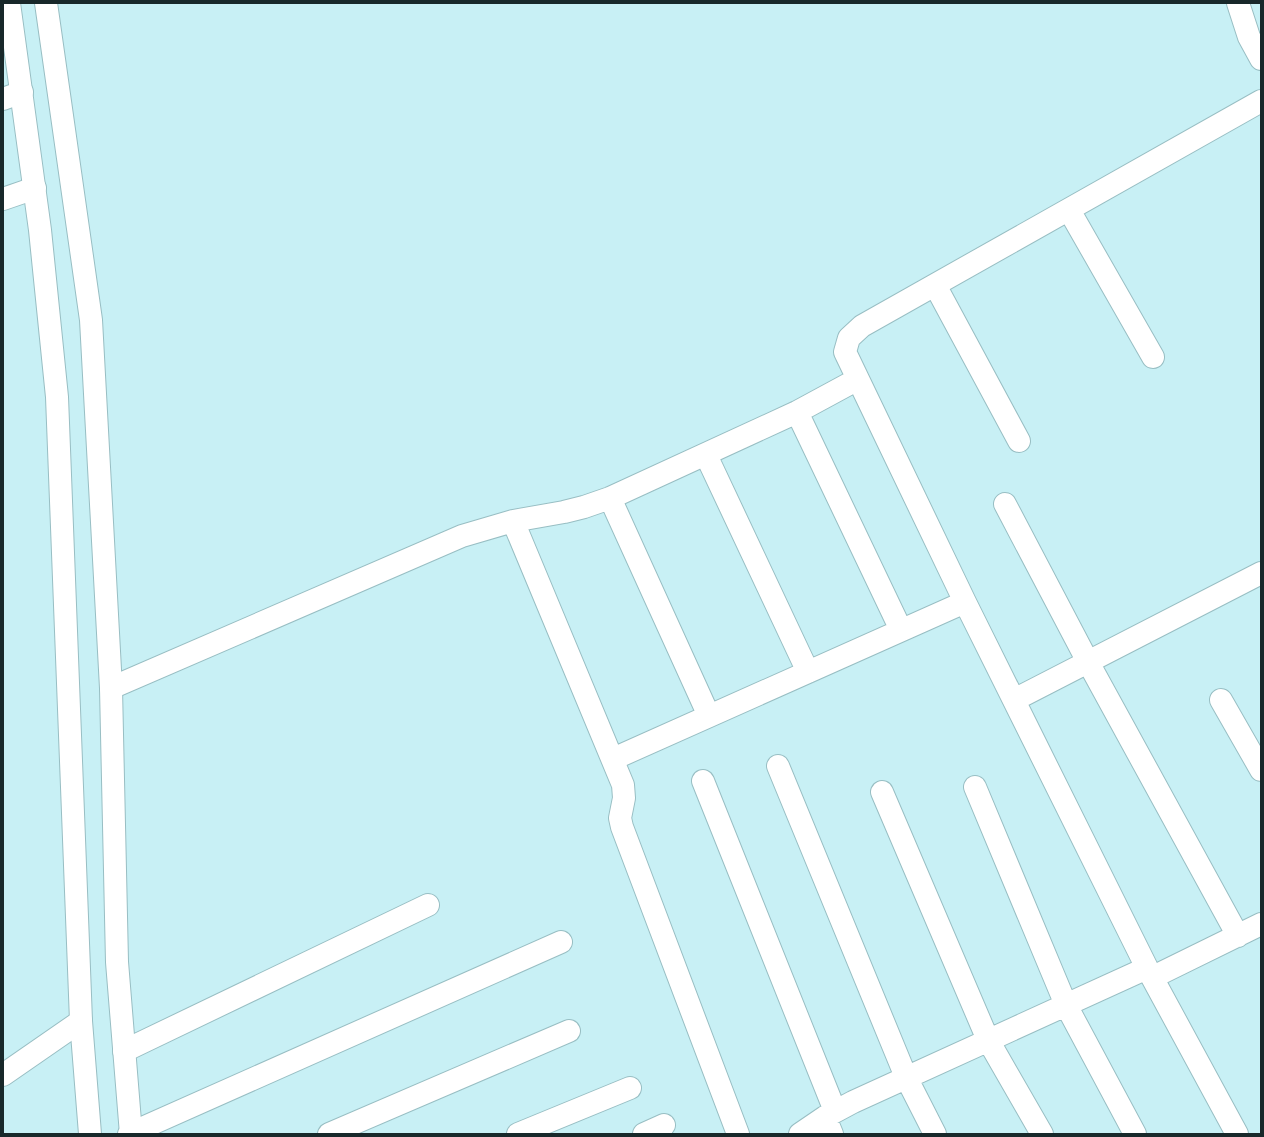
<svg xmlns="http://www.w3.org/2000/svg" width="1264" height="1137" viewBox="0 0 1264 1137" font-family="'Alegreya Sans',sans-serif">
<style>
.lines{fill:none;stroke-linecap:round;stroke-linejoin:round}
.minor-casing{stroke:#98bec3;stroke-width:24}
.secondary-casing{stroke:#98bec3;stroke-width:24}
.minor{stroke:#fff;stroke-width:22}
.secondary{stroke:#fff;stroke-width:22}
</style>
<rect width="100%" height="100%" fill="#c8f0f5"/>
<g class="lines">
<defs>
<path id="minor" d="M1238,3l11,34 12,22
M3,99l19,-7
M3,199l32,-11
M1069,210l84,147
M935,285l84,156
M797,412l104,218
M706,455l102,217
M610,498l99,218
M1005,504l83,158 150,274
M513,521l110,264 1,13 -4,20 2,9 116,307
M111,688l351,-152 51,-15 51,-9 20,-5 26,-9 187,-86 61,-33
M1014,700l247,-127
M1221,700l40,70
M613,759l352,-157
M778,766l128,311 29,57
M703,781l132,330
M975,787l91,218 69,129
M882,792l106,248 54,94
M1153,977l108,-53
M124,1051l304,-146
M3,1075l78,-54
M825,1117l7,17
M129,1134l432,-192
M329,1134l240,-103
M518,1134l112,-46
M644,1134l20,-9
M800,1134l25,-17 28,-15 294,-134
M1237,1134l-90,-166 -182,-366 -120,-250 4,-14 13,-12 399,-225"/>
<path id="secondary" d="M9,3l31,227 17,167 24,624 9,113
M46,3l45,317 20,368 6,274 14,172"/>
</defs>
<use href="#minor" class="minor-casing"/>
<use href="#secondary" class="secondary-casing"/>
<use href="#minor" class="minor"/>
<use href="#secondary" class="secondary"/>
</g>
<rect width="1264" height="1137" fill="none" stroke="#18282a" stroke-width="8"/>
</svg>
